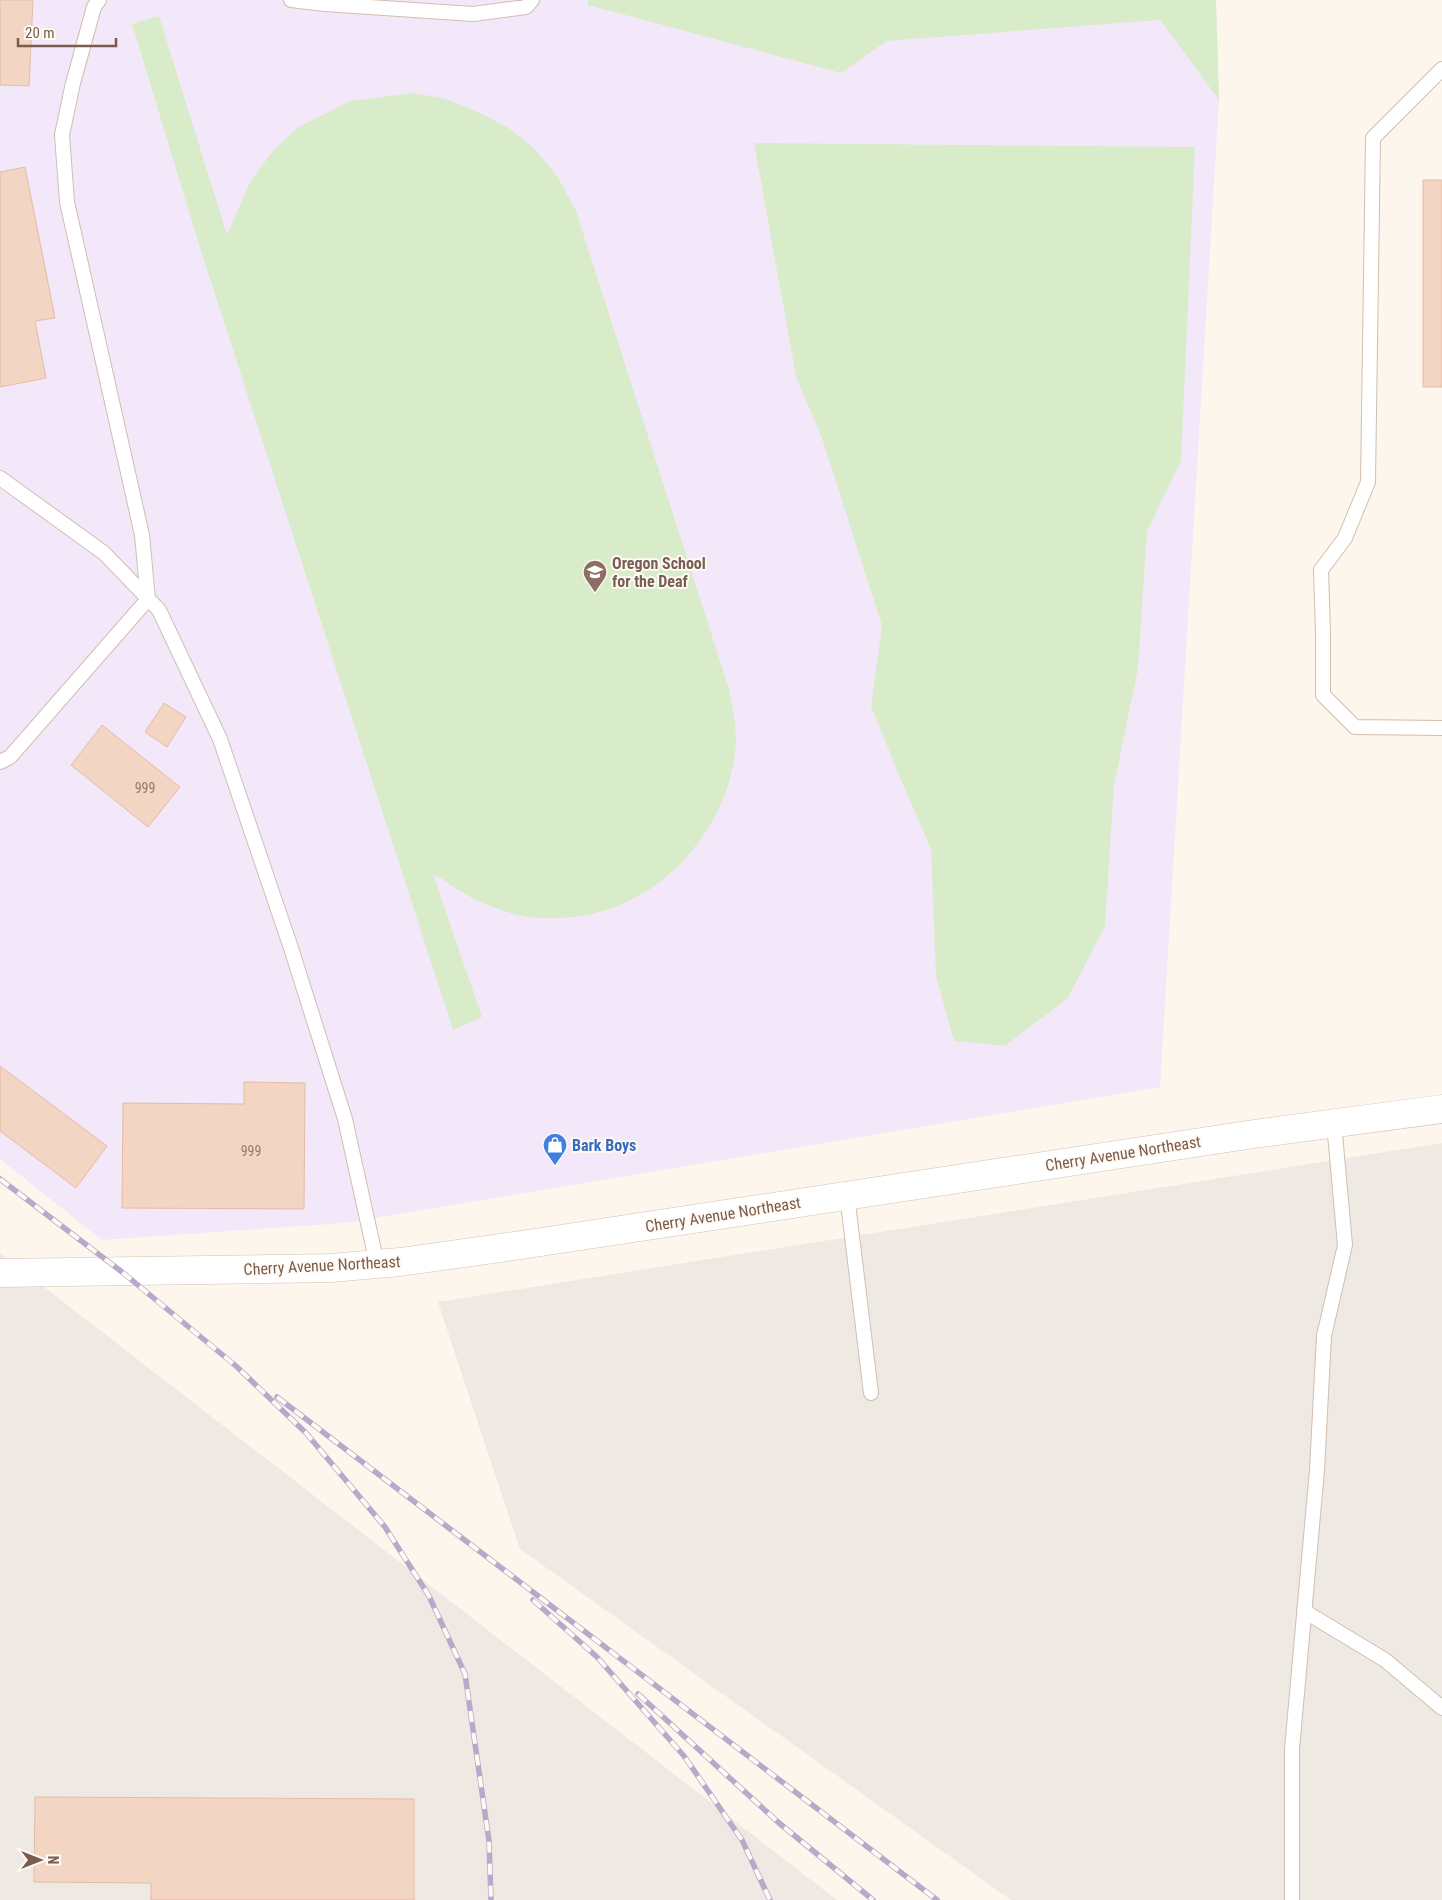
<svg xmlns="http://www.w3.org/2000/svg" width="1442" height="1900" viewBox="0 0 1442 1900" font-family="'Roboto Condensed',sans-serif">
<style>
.industrial{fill:#efe9e4}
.education{fill:#f3e8fa}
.green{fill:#d8ecc9}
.building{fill:#f3d5c3;stroke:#e6bba3}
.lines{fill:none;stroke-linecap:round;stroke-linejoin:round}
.service-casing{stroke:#d1beb0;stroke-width:16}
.secondary-casing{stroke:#d6c0b0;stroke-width:29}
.service{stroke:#fff;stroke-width:14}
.secondary{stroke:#fff;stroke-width:28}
.rail-casing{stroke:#b9a8c9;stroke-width:5.5}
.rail{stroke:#fffaf3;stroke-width:4;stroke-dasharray:11;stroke-linecap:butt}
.labels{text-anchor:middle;stroke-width:4;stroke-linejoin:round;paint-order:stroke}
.number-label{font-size:14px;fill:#987a6a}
.education-label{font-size:16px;font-weight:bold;fill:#785e54;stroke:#fffaf3;text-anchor:start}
.shop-label{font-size:16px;font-weight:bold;fill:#366cbe;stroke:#fffaf3;text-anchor:start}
.street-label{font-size:16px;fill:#7a5c4d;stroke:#fffaf3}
</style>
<rect width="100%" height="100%" fill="#fdf6ec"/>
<path class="industrial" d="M1442,1143v757h-431l-491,-351 -82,-247z
M0,1253l837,647h-837z"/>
<path class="education" d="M0,0h1216l3,100 -59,987 -815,136 -243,17 -102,-81z"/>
<path class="green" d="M588,0h628l3,100 -59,-80 -273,21 -46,32 -253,-68z
M159,16l68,219 23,-53 22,-30 25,-24 53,-27 64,-8 32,6 34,14 30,16 26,21 23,29 17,32 153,478c4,21 9,42 6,64 -7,61 -50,121 -106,148 -30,15 -67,20 -100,16 -18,-2 -48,-14 -64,-23 -11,-6 -21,-15 -32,-20l49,143 -29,13 -252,-779 -69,-227z
M754,143l441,4 -14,314 -34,70 -9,138 -24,116 -9,141 -37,72 -63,48 -51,-5 -18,-65 -5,-127 -33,-76 -27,-67 11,-80 -60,-188 -26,-62z"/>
<path class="building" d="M0,0h33l-4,86 -29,-1z
M25,167l30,151 -20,3 11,57 -46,9v-215z
M1423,180h19v207h-19z
M164,703l22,14 -19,30 -22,-15z
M102,725l78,62 -32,40 -77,-62z
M0,1066l107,80 -31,42 -76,-57z
M244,1082l61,1 -1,126 -182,-1 1,-105 121,1z
M35,1797l379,2v101h-263v-17l-117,-1z"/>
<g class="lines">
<defs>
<path id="service" d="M291,0l34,4 148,10 53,-7 6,-7
M1442,69l-69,69 -5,344 -23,56 -24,32 2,63v62l32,32 87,1
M0,478l104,75 55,57 61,129 71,209 54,171 32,145
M0,762l10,-5 138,-158 -6,-64 -75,-333 -5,-67 11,-52 21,-76 5,-7
M847,1195l24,198
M1304,1611l81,49 57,48
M1292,1900v-151l25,-279 7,-134 21,-91 -11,-122"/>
<path id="secondary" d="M0,1273l331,-5 69,-6 128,-18 726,-110 188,-25"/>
</defs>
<use href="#service" class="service-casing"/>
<use href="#secondary" class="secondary-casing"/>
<use href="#service" class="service"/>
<use href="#secondary" class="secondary"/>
<defs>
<path id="rail" d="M0,1179l122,93 114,94 70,67 79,94 44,69 36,78 24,167 2,59
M277,1397l660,503
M533,1600l64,57 87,99 58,84 28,60
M638,1694l141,129 94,77"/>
</defs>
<use href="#rail" class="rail-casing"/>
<use href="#rail" class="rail"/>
</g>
<defs>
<symbol id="school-pin" viewBox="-11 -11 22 30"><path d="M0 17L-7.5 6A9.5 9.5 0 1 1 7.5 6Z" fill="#8d6e63" stroke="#fffaf3"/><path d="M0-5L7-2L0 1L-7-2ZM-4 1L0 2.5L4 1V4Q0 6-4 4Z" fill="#fff"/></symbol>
<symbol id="shop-pin" viewBox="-11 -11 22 30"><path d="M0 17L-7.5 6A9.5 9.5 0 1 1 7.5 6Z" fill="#3f7fe0" stroke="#fffaf3"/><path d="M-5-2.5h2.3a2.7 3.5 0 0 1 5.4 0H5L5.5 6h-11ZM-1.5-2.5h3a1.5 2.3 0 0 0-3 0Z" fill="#fff"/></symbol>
</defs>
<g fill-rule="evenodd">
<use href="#school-pin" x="581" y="558" width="28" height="38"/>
<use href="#shop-pin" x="541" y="1131" width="28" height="38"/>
</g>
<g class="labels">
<g class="number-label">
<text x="145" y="793">999</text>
<text x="251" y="1156">999</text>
</g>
<g class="education-label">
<text x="612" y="569">Oregon School<tspan x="612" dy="18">for the Deaf</tspan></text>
</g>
<g class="shop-label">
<text x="572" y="1151">Bark Boys</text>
</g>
<g class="street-label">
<text transform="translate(1123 1153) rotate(-9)" y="6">Cherry Avenue Northeast</text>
<text transform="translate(723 1214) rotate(-9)" y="6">Cherry Avenue Northeast</text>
<text transform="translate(322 1265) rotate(-3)" y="6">Cherry Avenue Northeast</text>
</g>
</g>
<g transform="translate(40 1860) rotate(90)" stroke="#fffaf3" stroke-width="4" paint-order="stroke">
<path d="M0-4L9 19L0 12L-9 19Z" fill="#7a5c4d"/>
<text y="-8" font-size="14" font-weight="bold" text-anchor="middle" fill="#7a5c4d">N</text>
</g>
<path d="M18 38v8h98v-8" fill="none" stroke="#7a5c4d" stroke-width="2.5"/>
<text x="25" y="38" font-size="15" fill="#7a5c4d" stroke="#fffaf3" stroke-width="4" paint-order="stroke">20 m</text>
</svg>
